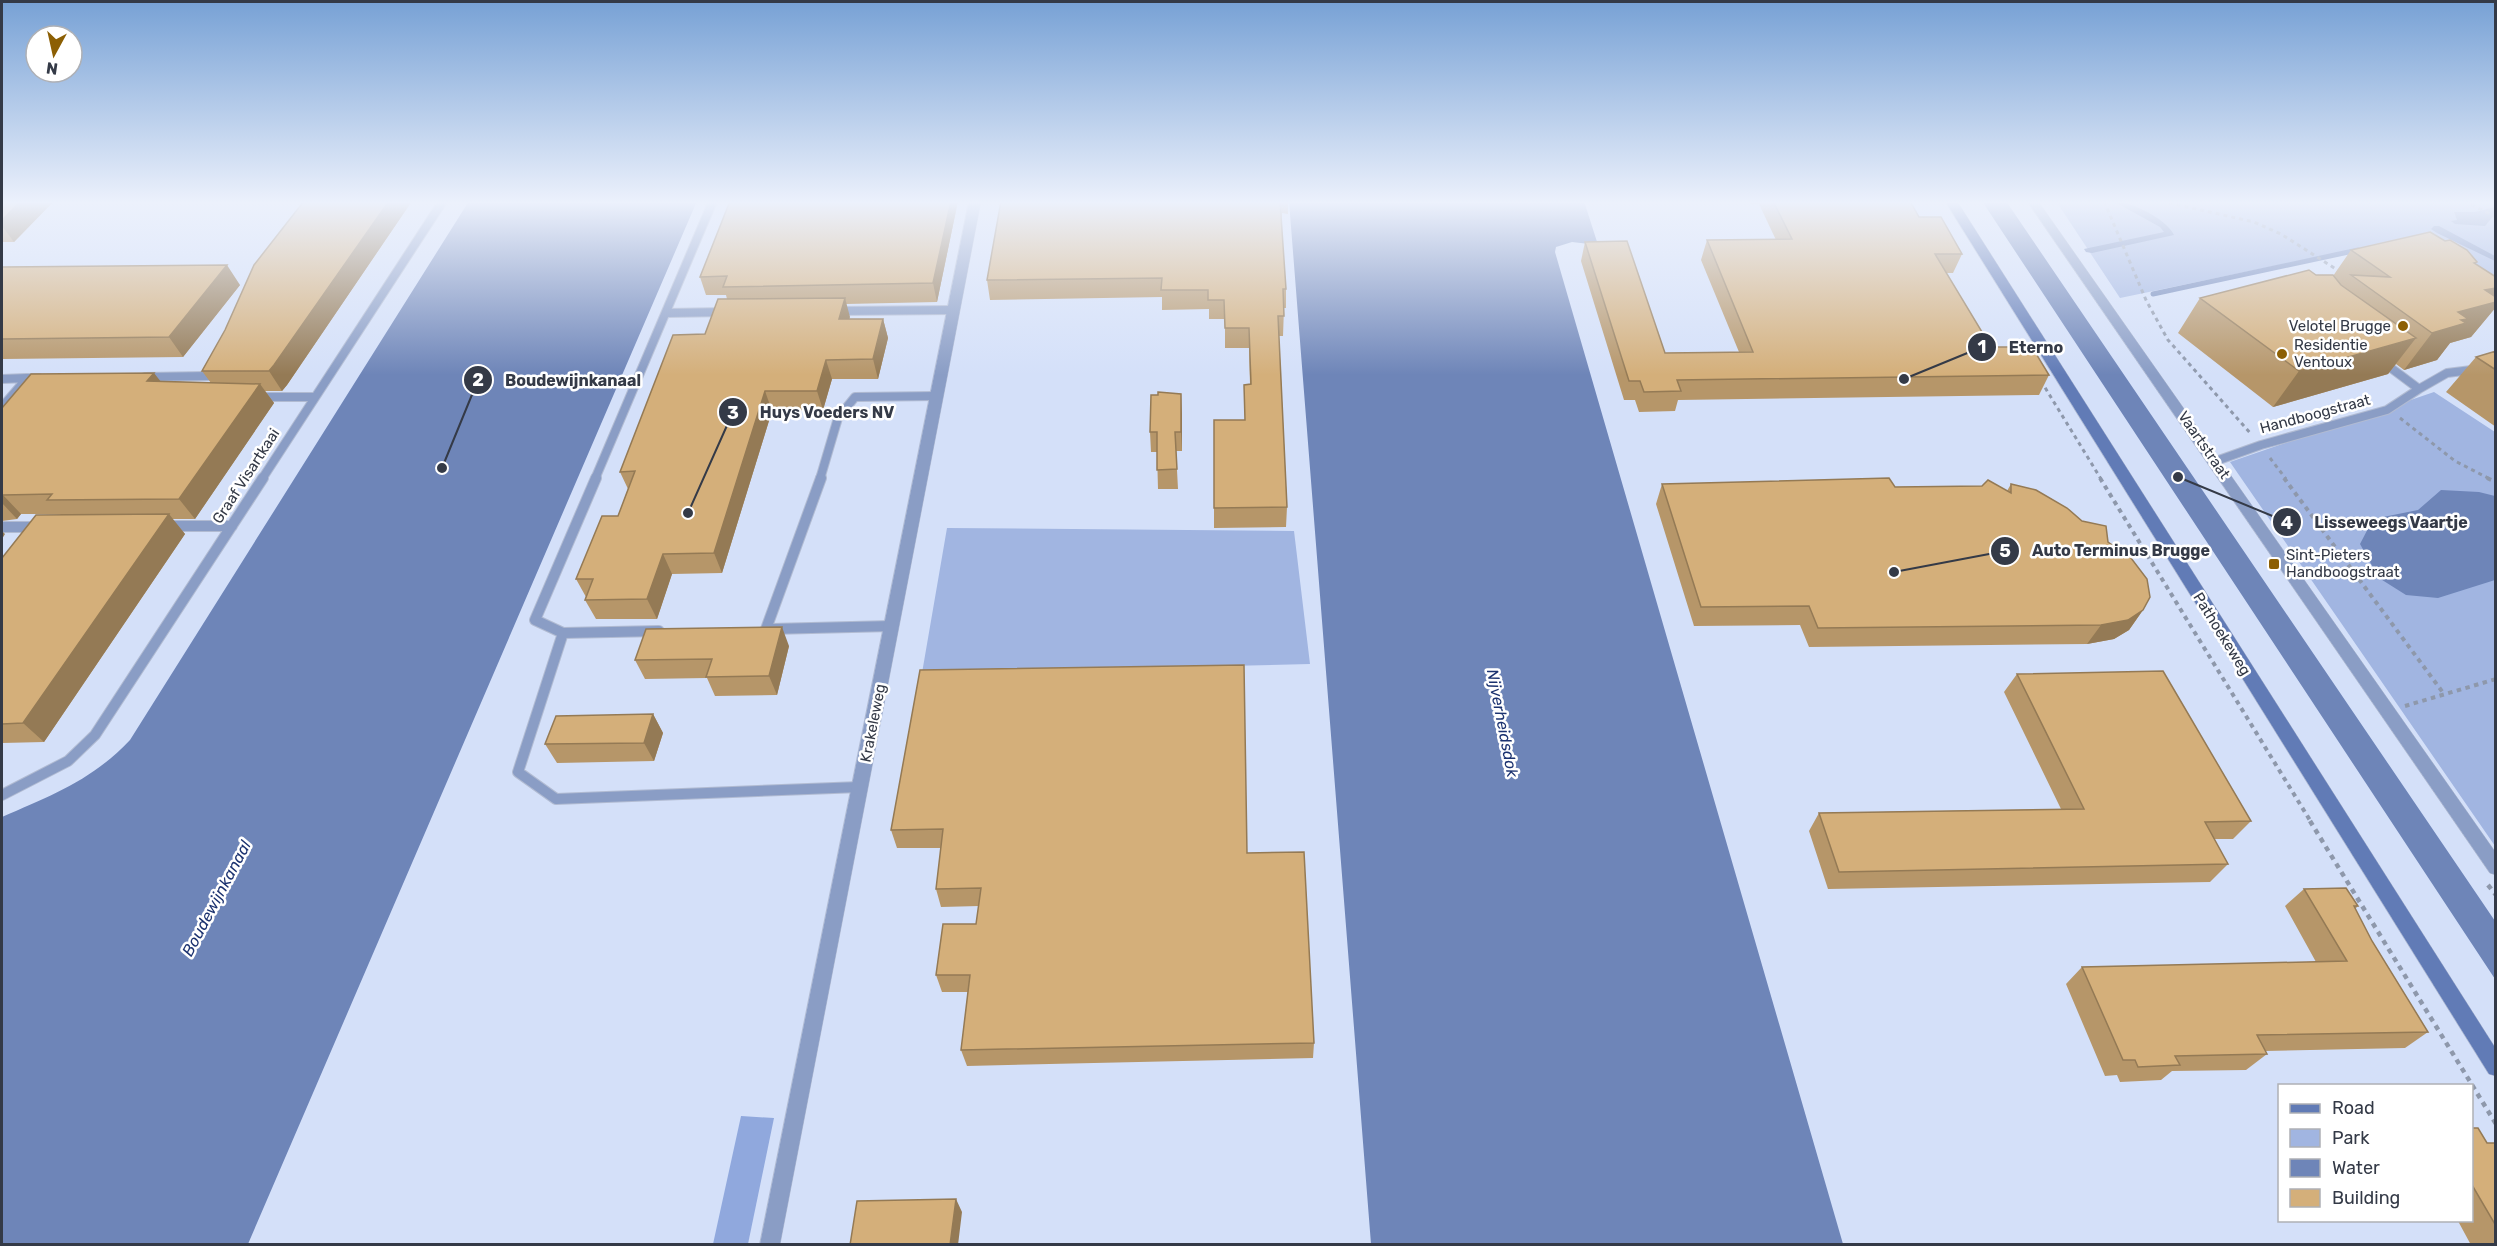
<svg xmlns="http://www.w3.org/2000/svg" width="2497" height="1246" viewBox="0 0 2497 1246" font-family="Rubik,sans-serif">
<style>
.green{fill:#a1b5e1}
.forest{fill:#90a8dd}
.water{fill:#6e85b8}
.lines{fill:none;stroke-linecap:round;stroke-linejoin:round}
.stream{stroke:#6e85b8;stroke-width:5}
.lane-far1-casing{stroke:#b1bbd2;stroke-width:10}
.lane-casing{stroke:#b1bbd2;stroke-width:12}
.street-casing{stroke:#b1bbd2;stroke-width:1}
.secondary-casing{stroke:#b1bbd2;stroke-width:1}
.path-far2{stroke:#8e98ab;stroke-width:3;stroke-dasharray:4 4;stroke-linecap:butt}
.path-far1{stroke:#8e98ab;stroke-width:4;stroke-dasharray:4.5 4.5;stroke-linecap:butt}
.path{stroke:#8e98ab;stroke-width:4.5;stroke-dasharray:5 5;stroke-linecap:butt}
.lane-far1{stroke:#8a9dc5;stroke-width:8}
.lane{stroke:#8a9dc5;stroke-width:10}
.street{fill:#8a9dc5;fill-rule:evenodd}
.secondary{fill:#617bb6;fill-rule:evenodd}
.wall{fill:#b69669}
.shaded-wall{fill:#947a55}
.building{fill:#d4af7a;stroke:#947a55;stroke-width:1.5}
.poi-dot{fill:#8c5f04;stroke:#fff;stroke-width:2}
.labels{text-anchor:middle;stroke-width:5;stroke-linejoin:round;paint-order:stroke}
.poi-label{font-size:15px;fill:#343a47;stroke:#fff;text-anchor:start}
.street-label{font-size:15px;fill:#343a47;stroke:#fff}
.water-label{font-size:16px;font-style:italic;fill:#1b3270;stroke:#fff}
.leader{fill:none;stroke:#343a47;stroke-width:2}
.callout-dot{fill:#343a47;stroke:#fff;stroke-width:2}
.mark-label{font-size:18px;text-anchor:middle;font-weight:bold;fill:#fff}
.callout-label{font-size:16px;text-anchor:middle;font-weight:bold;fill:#343a47;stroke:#fff;stroke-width:5;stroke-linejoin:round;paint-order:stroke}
</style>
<rect width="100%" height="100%" fill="#d4e0f9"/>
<path class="green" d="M2056,201h439v80l-68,-47 -307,64z
M2434,392l61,40v414l-265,-384z
M947,528l347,3 16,133 -388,9z"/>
<path class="forest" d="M741,1116l33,2 -26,126h-35z"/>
<path class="water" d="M469,201h228l-449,1043h-246v-427c50,-22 89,-36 128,-77z
M1289,201h295l14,44 -26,-3 -16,5 -1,5 288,992h-472z
M1982,201h24l489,720v58z
M2113,201c17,0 54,18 61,34l-82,18 -6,-1 -2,-3 80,-17 -4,-5z
M2495,207v7l-10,12 -30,-2 -4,-3 6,-1 -3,-8h21z
M2434,226h5l56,30v5l-58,-28 -6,-4z
M2441,490l38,2 16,4v84l-57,18 -32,-3 -27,-17 -19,-34 13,-25 45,-9z"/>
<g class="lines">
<path class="stream" d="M2153,294l205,-44"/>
<defs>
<path id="lane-far1" d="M835,311l119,-1
M666,313l60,-1
M145,377l63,-1
M2,379l25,-1
M2419,389l28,-16 49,-6
M255,397h60
M2,407l25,-29h12
M2216,461l45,-16 126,-35 32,-21 -36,-27
M262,479l181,-278
M595,479l118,-278
M820,479l18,-61 17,-21 82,-1"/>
<path id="lane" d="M596,478l-61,142 28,13 -45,139 38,27 304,-12
M166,526h66
M2,527h38
M766,629l55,-151
M771,629l121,-3
M563,633l96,-2
M2,795l66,-34 27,-26 168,-257"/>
<path id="street" d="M969,201h12l-201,1043h-20z
M2027,201h11l458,652v22l-6,-2z"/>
<path id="secondary" d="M1945,201h12l539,848v27l-7,-2z"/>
</defs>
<use href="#lane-far1" class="lane-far1-casing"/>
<use href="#lane" class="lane-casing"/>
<use href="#street" class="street-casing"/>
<use href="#secondary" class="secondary-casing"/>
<path class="path-far2" d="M2104,201l42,99 22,40 83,94
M2161,201l93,21 27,12 58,37
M2464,201l32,16
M2041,381l60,98
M2400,418l55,43 35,18
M2270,458l16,21"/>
<path class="path-far1" d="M2100,478l211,344
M2284,478l160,216
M2487,478l9,4
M2405,706l91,-27"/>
<path class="path" d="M2310,821l186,303
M2488,885l8,10"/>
<use href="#lane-far1" class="lane-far1"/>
<use href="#lane" class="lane"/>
<use href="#street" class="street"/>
<use href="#secondary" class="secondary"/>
</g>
<path class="wall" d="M2,201l51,1 -39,40h-12z
M304,201h108l-125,184 -5,6h-17l9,12 -79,116h-23l13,15 -141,208 -42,1v-185l59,-43 -1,-1h-39l-4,5 -15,2v-113l159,-27 50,2 -9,-12z
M730,201h228l-21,101 -91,2 3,15h34l5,19 -10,41h-46l-9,31 -51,1 -50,162 -50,1 -15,45h-61l-11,-19 1,-3 -10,-18 42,-63 10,-27 -8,-17 107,-173 -1,-4h-20l-6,-18z
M1001,201h287v13l-6,-1v5h-1l5,71v19h-2l-1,28h-4l8,171 -1,20 -72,1v-20l31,-88 5,-36 -1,-36h-24v-29h-16v-10l-47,1v-13l-172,3 -3,-20z
M1748,201h162l9,16 43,37 -9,19h-7l45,74 58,28 -10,20 -361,5 -3,11 -36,1 -4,-12h-11l-43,-139 4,-19 80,111 74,-1 -38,-92 6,-20h69l-17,-36h-9z
M2351,250l126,12 -2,2 21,13v30l-25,30 -21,6 -13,17 -33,10 -8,-6 -8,10 -115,33 -95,-74 22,-35 116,-23 17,1z
M2,267l238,18 -57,72 -181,2z
M2496,351v76l-50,-35 30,-35z
M1182,414v37h-6l2,38h-20l-1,-37h-6l-1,-20z
M1662,484l345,7 4,-7 97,58 35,68 -14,20 -15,9 -27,5 -278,3 -9,-22 -106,1 -38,-122z
M789,646l-12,49 -62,1 -8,-18 -62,1 -10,-19z
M920,670l327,183 67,190 -1,15 -346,8 -6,-16 7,-58h-26l-6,-17 40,-51 3,-18 -38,1 -5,-18 5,-41h-44l-6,-18z
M2017,674l234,147 -18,18h-19l14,25 -18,18 -382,7 -19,-58 10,-18 242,-4 -57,-117z
M653,714l10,19 -9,28 -97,2 -12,-19z
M2304,889l54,17 -3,3 17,32 56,91 -23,16 -140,3 2,3 -21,16 -74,1 -11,9 -41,2 -3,-7 -12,1 -39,-92 16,-17 234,-5 -31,-56z
M2472,1128l15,15h9v102h-25l-13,-24h14z"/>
<path class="shaded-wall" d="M21,201h31l1,1 -39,40 -12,-16v-6z
M389,201h23l-125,184 -5,6 -13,-20z
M951,201h7l-21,101 -4,-19z
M227,265l13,20 -57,72 -14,-20z
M2496,288v19l-25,30 -21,6 -13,17 -33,10 28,-37 53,-43z
M845,298l5,19 -6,21 -5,-19z
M883,319l5,19 -10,41 -5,-20z
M2416,338l-28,36 -115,33 26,-36z
M826,360l6,19 -9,31 -6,-19z
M154,373l15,19 -22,-11z
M260,384l14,19 -79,116 -16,-20z
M765,391l7,20 -50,162 -8,-20z
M1181,394l1,20v37l-1,-19z
M3,495l18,19 -4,5 -15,-16v-7z
M169,514l16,20 -141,208 -21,-19z
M2,531l3,3 -3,5z
M663,554l9,20 -15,45 -10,-20z
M2143,610l-14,20 -15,9 -27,5 14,-19z
M782,627l7,19 -12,49 -8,-19z
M653,714l10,19 -9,28 -10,-18z
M956,1199l6,13 -4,33h-8z"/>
<path class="building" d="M2,201h19l-19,19z
M304,201h85l-115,164 -5,6h-67l23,-41 29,-65z
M730,201h221l-18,82 -210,4 4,-11 -27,1z
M1001,201h279l6,88h-3l1,27h-6l9,191 -73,1v-88h31l-1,-35 7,-1 -2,-56h-24l-1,-28h-16v-10h-47l1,-12 -175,2z
M1773,201h137l9,16h22l21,37h-27l56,93h41l17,28 -372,5 4,11 -37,1 -4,-11h-11l-44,-139 42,-1 38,112 88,-1 -46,-112 85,-1z
M2430,232l15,9 5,-1 17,10 10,12 -3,1 22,14v11l-11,2 11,7v5l-38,10 10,7 -7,1 5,3 -34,10 -81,-58 39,2 -39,-27z
M227,265l-58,72 -167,2v-72z
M2309,270l7,5h17l8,10 75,53 -117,33 -99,-73z
M845,298l-6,21h44l-10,40 -47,1 -9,31h-52l-51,162 -51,1 -16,45 -62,1 8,-21h-17l26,-63h16l17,-45 -15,1 53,-137 32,-1 13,-35z
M2496,351v19l-20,-13z
M154,373l-7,8 113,3 -81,115 -132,1 5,-6 -49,1 -1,1v-88l29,-34z
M1158,392l23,2v38h-6l2,37 -20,1v-38h-7l1,-37h7z
M1889,478l6,9 87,-1 6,-6 23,13v-9l25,6 31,18 15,13 24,5 2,16 23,16 16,21 3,18 -7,13 -15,10 -27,5 -283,3 -9,-22 -108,1 -39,-123z
M169,514l-146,209 -21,1v-166l34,-43z
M782,627l-13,49 -63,1 6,-18 -77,1 11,-31z
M1244,665l3,188 57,-1 10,191 -353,7 9,-75h-34l7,-51h33l5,-36 -45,1 7,-60 -52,1 29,-160z
M2163,671l88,150 -46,1 23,42 -389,8 -20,-59 265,-4 -67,-135z
M653,714l-9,29 -99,1 11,-28z
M2346,888l12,18h-4l18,35 56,91 -171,3 10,19 -92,2 5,9 -42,2 -3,-7h-12l-41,-93 265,-6 -43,-72z
M2472,1128h6l9,15h9v83l-24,-41z
M956,1199l-6,46h-100l7,-44z"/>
<linearGradient id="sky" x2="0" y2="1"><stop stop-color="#77a1d5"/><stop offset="0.54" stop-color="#ecf1fc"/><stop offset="1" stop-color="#ecf1fc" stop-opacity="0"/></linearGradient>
<rect width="2497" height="375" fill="url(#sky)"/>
<g class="poi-dot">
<circle cx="2403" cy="326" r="6"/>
<circle cx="2282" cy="354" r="6"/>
<rect x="2268" y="558" width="12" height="12" rx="3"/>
</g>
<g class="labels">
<g class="poi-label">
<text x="2391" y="331" text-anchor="end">Velotel Brugge</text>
<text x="2294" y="350">Residentie<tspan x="2294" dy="17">Ventoux</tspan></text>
<text x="2286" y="560">Sint-Pieters<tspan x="2286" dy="17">Handboogstraat</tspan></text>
</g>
<g class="street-label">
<text transform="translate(2315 414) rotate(-15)" y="5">Handboogstraat</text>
<text transform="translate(2204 445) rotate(55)" y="5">Vaartstraat</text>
<text transform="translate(246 476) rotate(-57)" y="5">Graaf Visartkaai</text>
<text transform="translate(2222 634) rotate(58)" y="5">Pathoekeweg</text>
<text transform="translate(873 723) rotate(-79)" y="5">Krakeleweg</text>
</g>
<g class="water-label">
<text transform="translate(1503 723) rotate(79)" y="6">Nijverheidsdok</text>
<text transform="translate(216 898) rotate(-62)" y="6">Boudewijnkanaal</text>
</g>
</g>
<path class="leader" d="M1904 379L1982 347M442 468L478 380M688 513L733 412M2178 477L2287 522M1894 572L2005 551"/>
<g class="callout-dot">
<circle cx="1904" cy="379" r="6"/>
<circle cx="442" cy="468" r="6"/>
<circle cx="688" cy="513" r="6"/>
<circle cx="2178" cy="477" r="6"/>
<circle cx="1894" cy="572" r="6"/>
<circle cx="1982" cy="347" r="15"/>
<circle cx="478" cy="380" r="15"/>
<circle cx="733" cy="412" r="15"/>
<circle cx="2287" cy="522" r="15"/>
<circle cx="2005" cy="551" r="15"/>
</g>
<g class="mark-label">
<text x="1982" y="353">1</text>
<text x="478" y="386">2</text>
<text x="733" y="419">3</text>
<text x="2287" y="529">4</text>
<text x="2005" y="557">5</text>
</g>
<g class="callout-label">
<text x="2036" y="353">Eterno</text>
<text x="573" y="386">Boudewijnkanaal</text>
<text x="827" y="418">Huys Voeders NV</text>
<text x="2391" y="528">Lisseweegs Vaartje</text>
<text x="2121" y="556">Auto Terminus Brugge</text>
</g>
<rect width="2497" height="1246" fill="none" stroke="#343a47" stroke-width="6"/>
<rect x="2278" y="1084" width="195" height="138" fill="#ffffff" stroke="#aeb0b5" stroke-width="1.5"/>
<rect x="2290" y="1104" width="30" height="9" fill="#617bb6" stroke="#aeb0b5" stroke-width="1.5"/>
<text x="2332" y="1114" font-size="18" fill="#343a47">Road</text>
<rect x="2290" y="1129" width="30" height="18" fill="#a1b5e1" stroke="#aeb0b5" stroke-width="1.5"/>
<text x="2332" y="1144" font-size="18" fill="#343a47">Park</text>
<rect x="2290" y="1159" width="30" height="18" fill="#6e85b8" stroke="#aeb0b5" stroke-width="1.5"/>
<text x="2332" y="1174" font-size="18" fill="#343a47">Water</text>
<rect x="2290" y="1189" width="30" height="18" fill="#d4af7a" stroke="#aeb0b5" stroke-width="1.5"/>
<text x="2332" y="1204" font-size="18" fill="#343a47">Building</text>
<g transform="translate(54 54) rotate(188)"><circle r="28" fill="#ffffff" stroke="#aeb0b5" stroke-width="1.5"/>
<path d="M0-4.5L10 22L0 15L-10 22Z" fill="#8c5f04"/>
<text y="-9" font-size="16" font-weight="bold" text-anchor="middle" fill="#343a47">N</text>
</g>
</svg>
